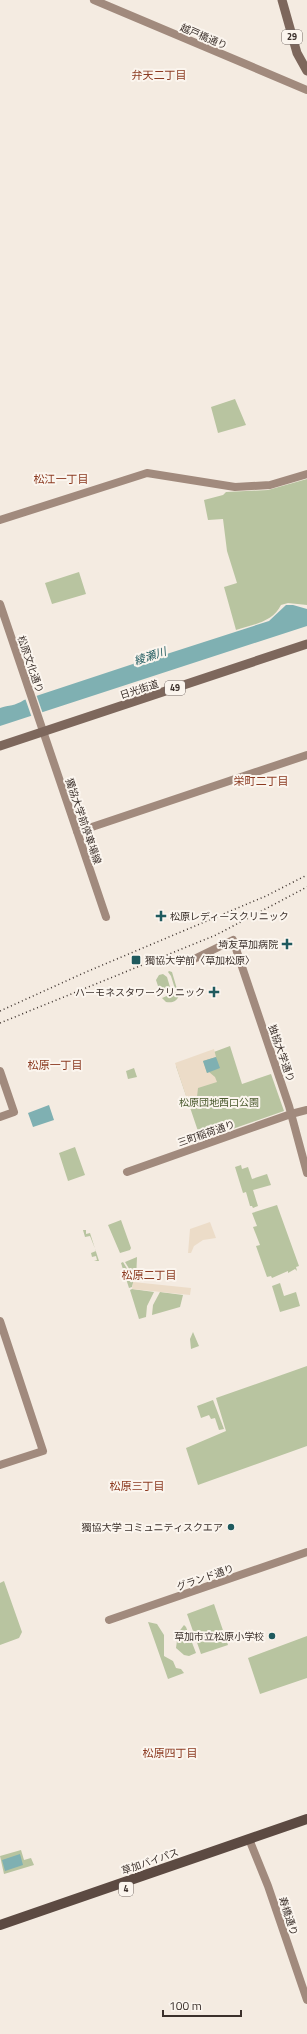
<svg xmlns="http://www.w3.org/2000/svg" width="307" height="2034" viewBox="0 0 307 2034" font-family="'Titillium Web','Noto Sans JP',sans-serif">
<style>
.green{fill:#b8c4a0}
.plaza{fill:#ecdcc8}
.water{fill:#7fb0b2}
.pier{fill:#f4ebe1}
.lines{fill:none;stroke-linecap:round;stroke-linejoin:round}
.secondary{stroke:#a18a7d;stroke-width:8}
.primary{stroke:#7d675c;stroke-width:9}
.highway{stroke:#5c4a42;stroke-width:10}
.rail{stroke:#3b302b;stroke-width:1.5;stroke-dasharray:1 3;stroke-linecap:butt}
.poi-dot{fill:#1f5a5e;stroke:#fbf5ee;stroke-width:1.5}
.labels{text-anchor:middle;stroke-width:4;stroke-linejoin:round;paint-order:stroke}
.shield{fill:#fbf5ee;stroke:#756b66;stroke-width:1}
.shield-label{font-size:9px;font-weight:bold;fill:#3b302b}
.street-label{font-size:10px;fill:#3b302b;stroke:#fbf5ee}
.poi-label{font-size:10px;fill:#3b302b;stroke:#fbf5ee;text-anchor:end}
.park-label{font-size:10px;fill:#4a5a2e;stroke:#fbf5ee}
.neighbourhood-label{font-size:11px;fill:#8c3b22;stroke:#fbf5ee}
.water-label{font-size:11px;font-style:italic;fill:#1f5a5e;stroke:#fbf5ee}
</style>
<rect width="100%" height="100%" fill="#f4ebe1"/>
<path class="green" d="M235,399l11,26 -28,8 -7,-26z
M307,479v126l-19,-2 -7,2c-8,17 -29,20 -45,25l-12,-43 13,-4 -10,-32 -4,-32 -15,1 -4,-20 19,-5 3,-3 42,-2z
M79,572l7,22 -34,10 -7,-21z
M169,971l3,1 7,24c-3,6 -7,7 -13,6l-4,-4 14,-6 -5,-16 -3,-4z
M163,974l4,3 3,10 -10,5 -4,-12 3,-5z
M230,1046l12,38 29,-10 13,37 -83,29 -25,-74z
M134,1068l3,9 -9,2 -2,-8z
M75,1147l10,28 -17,6 -9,-28z
M241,1165l1,4 6,-2 4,12 15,-5 4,11 -18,5 5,16 -5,2 -1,-2h-2l-4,-14 -3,1 -8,-26z
M277,1205l22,61 -3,1 1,4 -2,-2 -7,4v-2l-16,7 -1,-2 -4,1 -11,-31 4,-1 -7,-18 4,-1 -5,-13z
M121,1220l10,28 -1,2 -10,3 -12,-28z
M83,1230h3v4l4,-1 9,28h-5l3,-1 -1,-4 -4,1 -1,-4 5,-2 -6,-15 -5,1z
M137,1257l-1,23 -11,-18z
M123,1262l11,18 -2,7 -3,1 -8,-25z
M280,1283l4,13 12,-4 4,14 -20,6 -8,-26z
M132,1289l22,3 -7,14 -1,11 -7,2 -9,-29z
M160,1292l23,3 -3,12 -28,8 1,-10z
M193,1332l6,14 -8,3 -1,-10z
M307,1366v80l-109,39 -12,-37 40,-17 -10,-33z
M213,1400l11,29 -5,1 -4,-12 -4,1 -2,-4 -8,3 -4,-12z
M4,1581l18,51 -3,6 -19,7v-62z
M214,1604l14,41 -27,9 -14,-40z
M148,1622l9,2 7,11v21l9,5 3,7 5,1 3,4 -16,6z
M184,1625l2,2 10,26 -7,3 -5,-1 -8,-7 2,-15z
M307,1636v42l-47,16 -12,-36z
M21,1850l3,10 7,-2 3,7 -30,9 -4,-18z"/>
<path class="plaza" d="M214,1049l2,8 -13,4 4,12 2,-1 6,5 2,5 -19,6 -1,9 -9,5 -13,-39z
M210,1222l6,16 -13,2 -9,6 -3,7h-3l2,-24z
M133,1282l58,6 -1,7 -58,-6z"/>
<path class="water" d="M286,605h7l14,4v17l-307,100v-18c9,-3 15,-2 24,-8l118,-39 2,-2 1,2 124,-40z
M216,1057l4,11 -13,5 -4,-12z
M49,1105l5,15 -21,7 -5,-14z
M20,1854l3,11 -18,6 -3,-11z"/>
<path class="pier" d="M36,694l7,20 -11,4 -7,-20z"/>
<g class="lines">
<path class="secondary" d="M94,0l213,90
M0,520l147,-47 88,14 35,-2 37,-11
M0,604l106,313
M77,832l230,-77
M188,962l45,-22 56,166 18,67
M0,1071l14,41 -14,5
M127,1172l164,-58 16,-4
M0,1321l43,130 -43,14
M109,1620l198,-68
M249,1839l19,47 39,114"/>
<path class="primary" d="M282,0l15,53 10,18
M0,746l307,-102"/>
<path class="highway" d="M0,1925l307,-106"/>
<path class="rail" d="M0,1011l86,-39 180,-76 41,-21
M0,1023l216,-88 91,-48"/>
</g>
<g class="poi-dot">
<path d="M159 910h4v4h4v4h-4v4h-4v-4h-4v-4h4z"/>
<path d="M285 938h4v4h4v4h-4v4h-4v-4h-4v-4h4z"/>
<rect x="131" y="955" width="10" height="10" rx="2"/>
<path d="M212 986h4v4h4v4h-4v4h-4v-4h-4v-4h4z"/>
<circle cx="231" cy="1527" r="4"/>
<circle cx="272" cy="1636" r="4"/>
</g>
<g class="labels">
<g class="shield">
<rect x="282" y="30" width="20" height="14" rx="3"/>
<rect x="165" y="681" width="20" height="14" rx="3"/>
<rect x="119" y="1882" width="14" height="14" rx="3"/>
</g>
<g class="shield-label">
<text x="292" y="40">29</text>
<text x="175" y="691">49</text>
<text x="126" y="1892">4</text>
</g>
<g class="street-label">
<text transform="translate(204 36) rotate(23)" y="4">越戸橋通り</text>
<text transform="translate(31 664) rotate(71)" y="4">松原文化通り</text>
<text transform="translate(139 689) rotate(-18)" y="4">日光街道</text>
<text transform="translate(84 821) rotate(71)" y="4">獨協大学前停車場線</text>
<text transform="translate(282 1053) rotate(71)" y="4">独協大学通り</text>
<text transform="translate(206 1133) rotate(-19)" y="4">三町稲荷通り</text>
<text transform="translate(205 1577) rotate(-19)" y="4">グランド通り</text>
<text transform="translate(150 1861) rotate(-19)" y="4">草加バイパス</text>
<text transform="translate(289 1916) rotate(72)" y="4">寿橋通り</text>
</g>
<g class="poi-label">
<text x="170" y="920" text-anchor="start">松原レディースクリニック</text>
<text x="278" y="948">埼友草加病院</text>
<text x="145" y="964" text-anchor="start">獨協大学前〈草加松原〉</text>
<text x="205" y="996">ハーモネスタワークリニック</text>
<text x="223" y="1531">獨協大学 コミュニティスクエア</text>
<text x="264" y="1640">草加市立松原小学校</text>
</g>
<g class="park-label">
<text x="219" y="1106">松原団地西口公園</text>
</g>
<g class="neighbourhood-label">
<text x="159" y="79">弁天二丁目</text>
<text x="61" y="483">松江一丁目</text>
<text x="261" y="785">栄町二丁目</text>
<text x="55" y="1069">松原一丁目</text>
<text x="149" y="1279">松原二丁目</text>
<text x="137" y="1490">松原三丁目</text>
<text x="170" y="1757">松原四丁目</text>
</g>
<g class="water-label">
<text transform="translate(150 656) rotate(-18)" y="4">綾瀬川</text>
</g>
</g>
<path d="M163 2010v6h78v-6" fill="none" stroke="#3b302b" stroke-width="2"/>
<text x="169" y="2010" font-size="12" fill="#3b302b" stroke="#fbf5ee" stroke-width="3" paint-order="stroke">100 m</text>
</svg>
